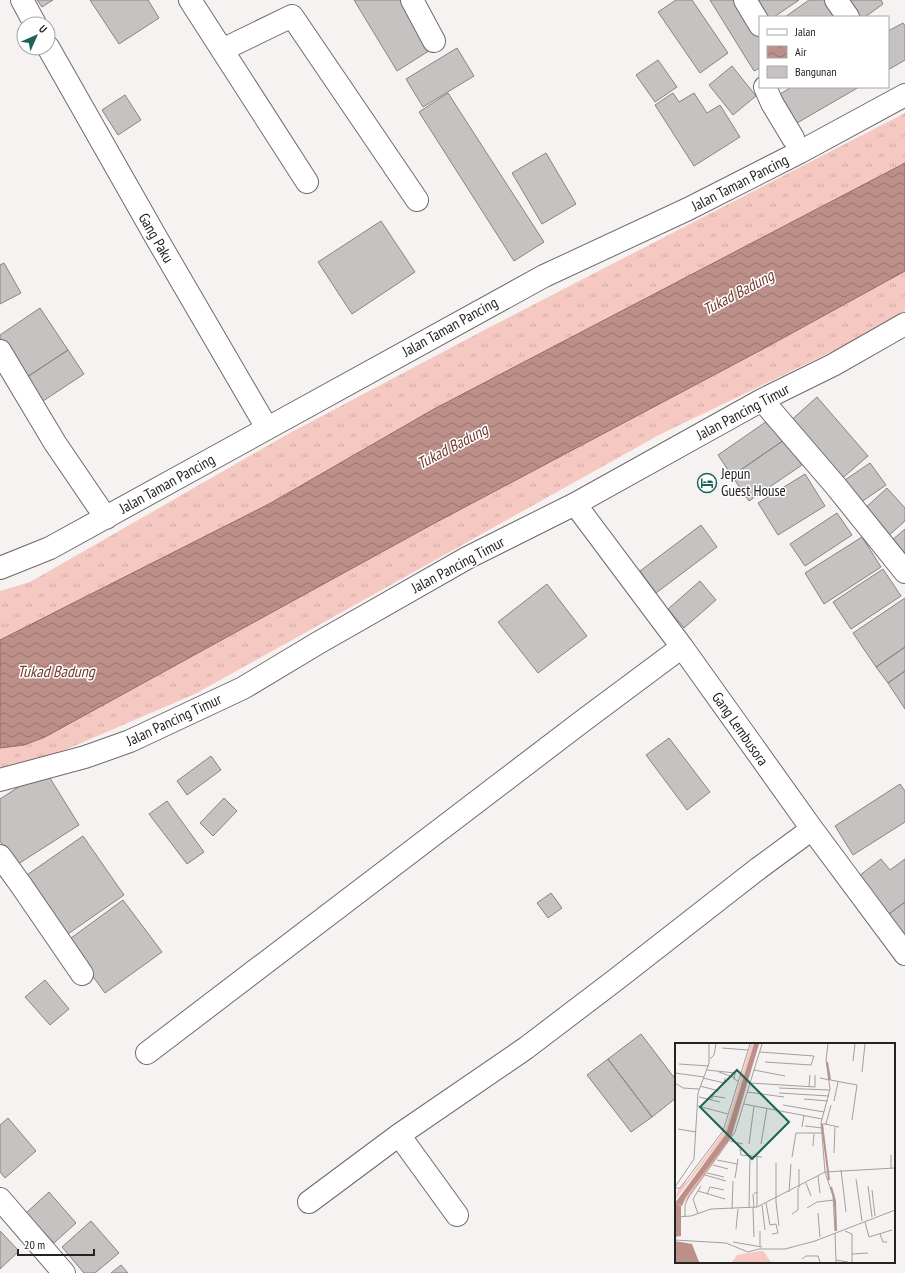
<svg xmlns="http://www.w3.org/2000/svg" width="905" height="1273" viewBox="0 0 905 1273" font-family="'PT Sans Narrow',sans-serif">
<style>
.grass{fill:url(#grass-tufts)}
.water{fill:url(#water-waves);stroke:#8e6f69}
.building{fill:#c6c2c1;stroke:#878483}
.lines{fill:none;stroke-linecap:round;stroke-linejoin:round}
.minor-casing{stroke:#6f6b6a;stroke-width:24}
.minor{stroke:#fff;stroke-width:22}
.labels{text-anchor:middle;stroke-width:3;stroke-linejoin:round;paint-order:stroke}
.street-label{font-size:15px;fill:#242322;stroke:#fff}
.poi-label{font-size:15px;fill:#242322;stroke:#fff;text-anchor:start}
.water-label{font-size:16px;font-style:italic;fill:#73382f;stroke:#fff}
.inset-river{fill:none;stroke:#bc8f88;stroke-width:2}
.inset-road{fill:none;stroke:#a29f9e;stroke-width:1}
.view{fill:#1d6458;fill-opacity:0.15;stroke:#1d6458;stroke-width:2}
.inset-edge{fill:none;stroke:#242322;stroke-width:2}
</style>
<defs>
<pattern id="grass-tufts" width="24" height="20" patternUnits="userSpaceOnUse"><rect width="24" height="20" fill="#f5c9c1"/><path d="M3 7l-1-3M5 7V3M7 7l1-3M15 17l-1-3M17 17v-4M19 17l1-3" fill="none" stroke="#d2aca6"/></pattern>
<pattern id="water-waves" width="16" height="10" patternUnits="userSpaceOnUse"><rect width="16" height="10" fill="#bc8f88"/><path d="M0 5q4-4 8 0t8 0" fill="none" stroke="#99746f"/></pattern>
</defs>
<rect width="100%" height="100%" fill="#f6f2f1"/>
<path class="grass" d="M905,113v50l-471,246 -165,95 -269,136v-49l30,-9 258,-148 202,-107z
M905,271v40l-66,37 -180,87 -462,258 -125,54 -38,15 -34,7v-21l24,-3 21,-8 386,-212 332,-176z"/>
<path class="water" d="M905,163v108l-142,78 -332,176 -386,212 -21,8 -24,3v-108l269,-136 165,-95z"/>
<path class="building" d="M37,0h16l-11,7z
M90,0h58l11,18 -40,26z
M354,0h47l31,49 -35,22z
M676,0h16l36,53 -28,20 -42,-61z
M710,0h30l20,32v36l-6,3z
M752,0h47l-25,17h-11z
M809,0h19l9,17h-52z
M848,0h33l2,4 -18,13h-4z
M903,23l2,3v34l-17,10v-39z
M457,48l17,28 -51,31 -17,-28z
M658,60l19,27 -22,15 -19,-27z
M732,66l24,30 -23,19 -24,-30z
M792,87h67l-62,36 -17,-29z
M448,93l96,149 -30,19 -95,-149z
M673,93l6,9 15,-9 13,20 13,-8 20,32 -46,29 -39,-61z
M125,95l16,25 -23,15 -16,-25z
M546,153l30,51 -34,20 -30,-51z
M381,221l34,51 -63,42 -34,-52z
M4,263l17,30 -21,11v-39z
M40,308l28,42 -44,29 -24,-35v-9z
M68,350l16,24 -44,29 -16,-24z
M817,397l51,59 -29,25 -51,-58z
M770,419l14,21 -52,36 -14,-21z
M784,440l18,25 -53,36 -17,-25z
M870,463l16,22 -29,20 -15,-23z
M805,474l20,32 -47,29 -20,-32z
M887,488l18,20v13l-18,16 -24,-27z
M837,513l15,22 -47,31 -15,-22z
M701,525l16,22 -61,46 -16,-22z
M905,529v28l-14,-16z
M862,537l19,30 -57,37 -19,-31z
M883,569l18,27 -50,33 -18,-27z
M700,581l16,19 -32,28 -16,-19z
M547,584l40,52 -49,37 -40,-51z
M905,598v49l-29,20 -23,-34z
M905,647v24l-17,12 -12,-16z
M905,671v38l-17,-26z
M669,738l41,54 -23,18 -41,-55z
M211,756l10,14 -34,25 -10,-14z
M45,770l34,55 -64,41 -15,-25v-42z
M900,784l5,7v31l-52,33 -18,-29z
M224,798l13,13 -24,25 -13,-13z
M167,801l37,51 -17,12 -38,-50z
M83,836l41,59 -59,41 -41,-59z
M881,859l9,11 15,-11v43l-16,12 -30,-38z
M551,893l11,15 -14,10 -11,-15z
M123,900l39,52 -57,41 -38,-52z
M905,902v34l-16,-22z
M45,980l24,29 -19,16 -25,-28z
M641,1034l35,46v18l-24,19 -44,-58z
M608,1059l44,58 -21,15 -44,-57z
M8,1118l28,33 -31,27 -5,-6v-47z
M49,1192l27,31 -22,20 -28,-30z
M91,1221l28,32 -24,20h-11l-22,-26z
M0,1231l19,20 -19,18z
M121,1265l7,8h-17z"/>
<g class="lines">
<defs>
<path id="minor" d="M22,0l13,24
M190,0l117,182
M412,0l22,41
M745,0l15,25
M836,0l12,17
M48,47l109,192 110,189
M222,50l70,-34 125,184
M765,87l7,16 21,35
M0,351l55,92 51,75
M762,400l73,85 70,87
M575,504l107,143 130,182 93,125
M0,568l50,-20 494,-272 144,-67 112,-57 105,-57
M0,780l85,-23 45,-16 113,-53 75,-45 149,-85 108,-54 187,-104 71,-35 72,-41
M0,856l21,29 61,89
M147,1053l437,-333 98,-73
M399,1135l58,80
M0,1199l64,74
M309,1202l90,-67 127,-87 92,-70 141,-110 53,-39"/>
</defs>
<use href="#minor" class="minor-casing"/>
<use href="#minor" class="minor"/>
</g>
<defs>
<symbol id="hotel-ring" viewBox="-11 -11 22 22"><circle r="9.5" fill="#fff" stroke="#1d6458" stroke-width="1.5"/><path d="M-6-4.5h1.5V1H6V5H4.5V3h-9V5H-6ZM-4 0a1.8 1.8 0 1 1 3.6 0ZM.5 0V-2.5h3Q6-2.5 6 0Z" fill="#1d6458"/></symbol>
</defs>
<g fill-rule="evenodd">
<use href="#hotel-ring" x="696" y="472" width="22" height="22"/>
</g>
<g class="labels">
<g class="street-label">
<text transform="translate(740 183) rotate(-27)" y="5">Jalan Taman Pancing</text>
<text transform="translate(156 238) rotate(60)" y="5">Gang Paku</text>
<text transform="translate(450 327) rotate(-29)" y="5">Jalan Taman Pancing</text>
<text transform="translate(743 412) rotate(-28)" y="5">Jalan Pancing Timur</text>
<text transform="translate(167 484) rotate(-29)" y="5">Jalan Taman Pancing</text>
<text transform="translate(458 565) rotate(-28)" y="5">Jalan Pancing Timur</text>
<text transform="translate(174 720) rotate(-25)" y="5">Jalan Pancing Timur</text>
<text transform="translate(740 729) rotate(55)" y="5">Gang Lembusora</text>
</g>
<g class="poi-label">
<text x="721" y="479">Jepun<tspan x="721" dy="17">Guest House</tspan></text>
</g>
<g class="water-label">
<text transform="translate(738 292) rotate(-28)" y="6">Tukad Badung</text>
<text transform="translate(452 446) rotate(-28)" y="6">Tukad Badung</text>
<text x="56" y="677">Tukad Badung</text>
</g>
</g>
<g transform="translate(675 1043)">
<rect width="220" height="220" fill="#f6f2f1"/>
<path d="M76,1h3l-28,90 -51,66 3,-11 10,-9 37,-50zM84,1l-27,93 -47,67 1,-7 45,-61z" fill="#f5c9c1"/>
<path d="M85,208h3l8,11h-39l5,-7z" fill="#f5c9c1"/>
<path d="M79,1h5l-28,93 -45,60 -4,9 -7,-3 51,-69zM0,160l6,3v30l-6,1zM0,198l17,3 7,18h-24z" fill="#bc8f88"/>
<path class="inset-river" d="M152,19l3,18M147,81l7,56M156,144l4,14 1,30"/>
<path class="inset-road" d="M153,1l-2,16 4,29 -9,34 4,49 8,24 2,35M47,5l26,2M85,9l54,4 -3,9 -46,-3M35,16l4,-4 2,-11M178,18l2,-17M4,21l30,2M32,27l28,3 -1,6 4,2M79,27l31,6M44,29l16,6M187,29l3,-28M0,30l29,4M28,35l21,5 1,-5M145,35l37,7 -5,35M0,40l8,5 16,1M75,40l65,4v-12M25,43l19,5M134,44l1,-12M104,45l51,2M72,49l37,5M104,50l50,3M24,54l21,5M129,56l24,2M36,57l2,-4 12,2M159,58l4,-19M69,61l78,15M108,62l41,7M23,63l30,8M146,81h5l5,-19M150,81l14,3M130,83l17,2M127,84l2,-12M3,86l18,3M55,98l13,3M74,101l5,-38M86,101l6,-36M138,103l1,-12M65,106l1,6 21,2M159,110l1,-26M117,114l4,-24h27M42,117l20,4M101,120v39l3,24M38,122l15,4M216,125v-13M124,126v19M166,127l5,42M32,130l17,4M30,132l21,6M143,133l2,17M60,135l3,-19M181,136l6,42M131,140l5,13M193,143l4,31M0,144l19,-28 4,-66 11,-30v-19M0,145h5l43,-57 27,-87M197,147l3,26M23,148l27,8M82,149v15M114,149l2,-28M79,150h3v-36M32,151l3,-7 14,3M78,151l1,14M91,160l4,22 6,-1 2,9 -6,1M87,162l3,25M74,165l1,-52M78,165l1,29M132,165l10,-6 17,-2M57,166l1,-28M143,170l2,24M23,171l-5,-15 8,-13M117,171l6,-4v-22M0,174l16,-1 20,-7 46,-2 68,-35 70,-4M10,174v-12l4,-9 46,-64 27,-88M190,179l4,15 23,-7M61,186l2,-20M170,188l7,3v28M160,190l1,29M205,191l3,8h4M0,197l51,3 22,9 11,-3h26l30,-8 80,-31M58,199l29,5M85,203v-15M177,211l16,-1M127,216l4,-3h12l2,6M161,217l12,2"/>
<path class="view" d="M62,27l52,52 -37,37 -52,-52z"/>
<rect width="220" height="220" class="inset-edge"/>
</g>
<rect x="759" y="16" width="130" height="72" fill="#ffffff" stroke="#a7a7a7"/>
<rect x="767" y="29" width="20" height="6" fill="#ffffff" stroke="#a7a7a7"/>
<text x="795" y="36" font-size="12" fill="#242322">Jalan</text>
<rect x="767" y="46" width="20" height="12" fill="url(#water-waves)" stroke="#a7a7a7"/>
<text x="795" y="56" font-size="12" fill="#242322">Air</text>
<rect x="767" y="66" width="20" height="12" fill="#c6c2c1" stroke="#a7a7a7"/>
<text x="795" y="76" font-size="12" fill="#242322">Bangunan</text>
<g transform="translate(36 36) rotate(45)"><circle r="19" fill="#ffffff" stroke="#a7a7a7"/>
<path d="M0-3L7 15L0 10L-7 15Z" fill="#1d6458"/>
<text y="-6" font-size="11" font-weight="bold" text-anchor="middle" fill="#242322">U</text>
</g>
<path d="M18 1249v6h76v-6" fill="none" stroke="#242322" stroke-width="2"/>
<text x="24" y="1249" font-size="12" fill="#242322" stroke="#ffffff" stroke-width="3" paint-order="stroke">20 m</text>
</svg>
